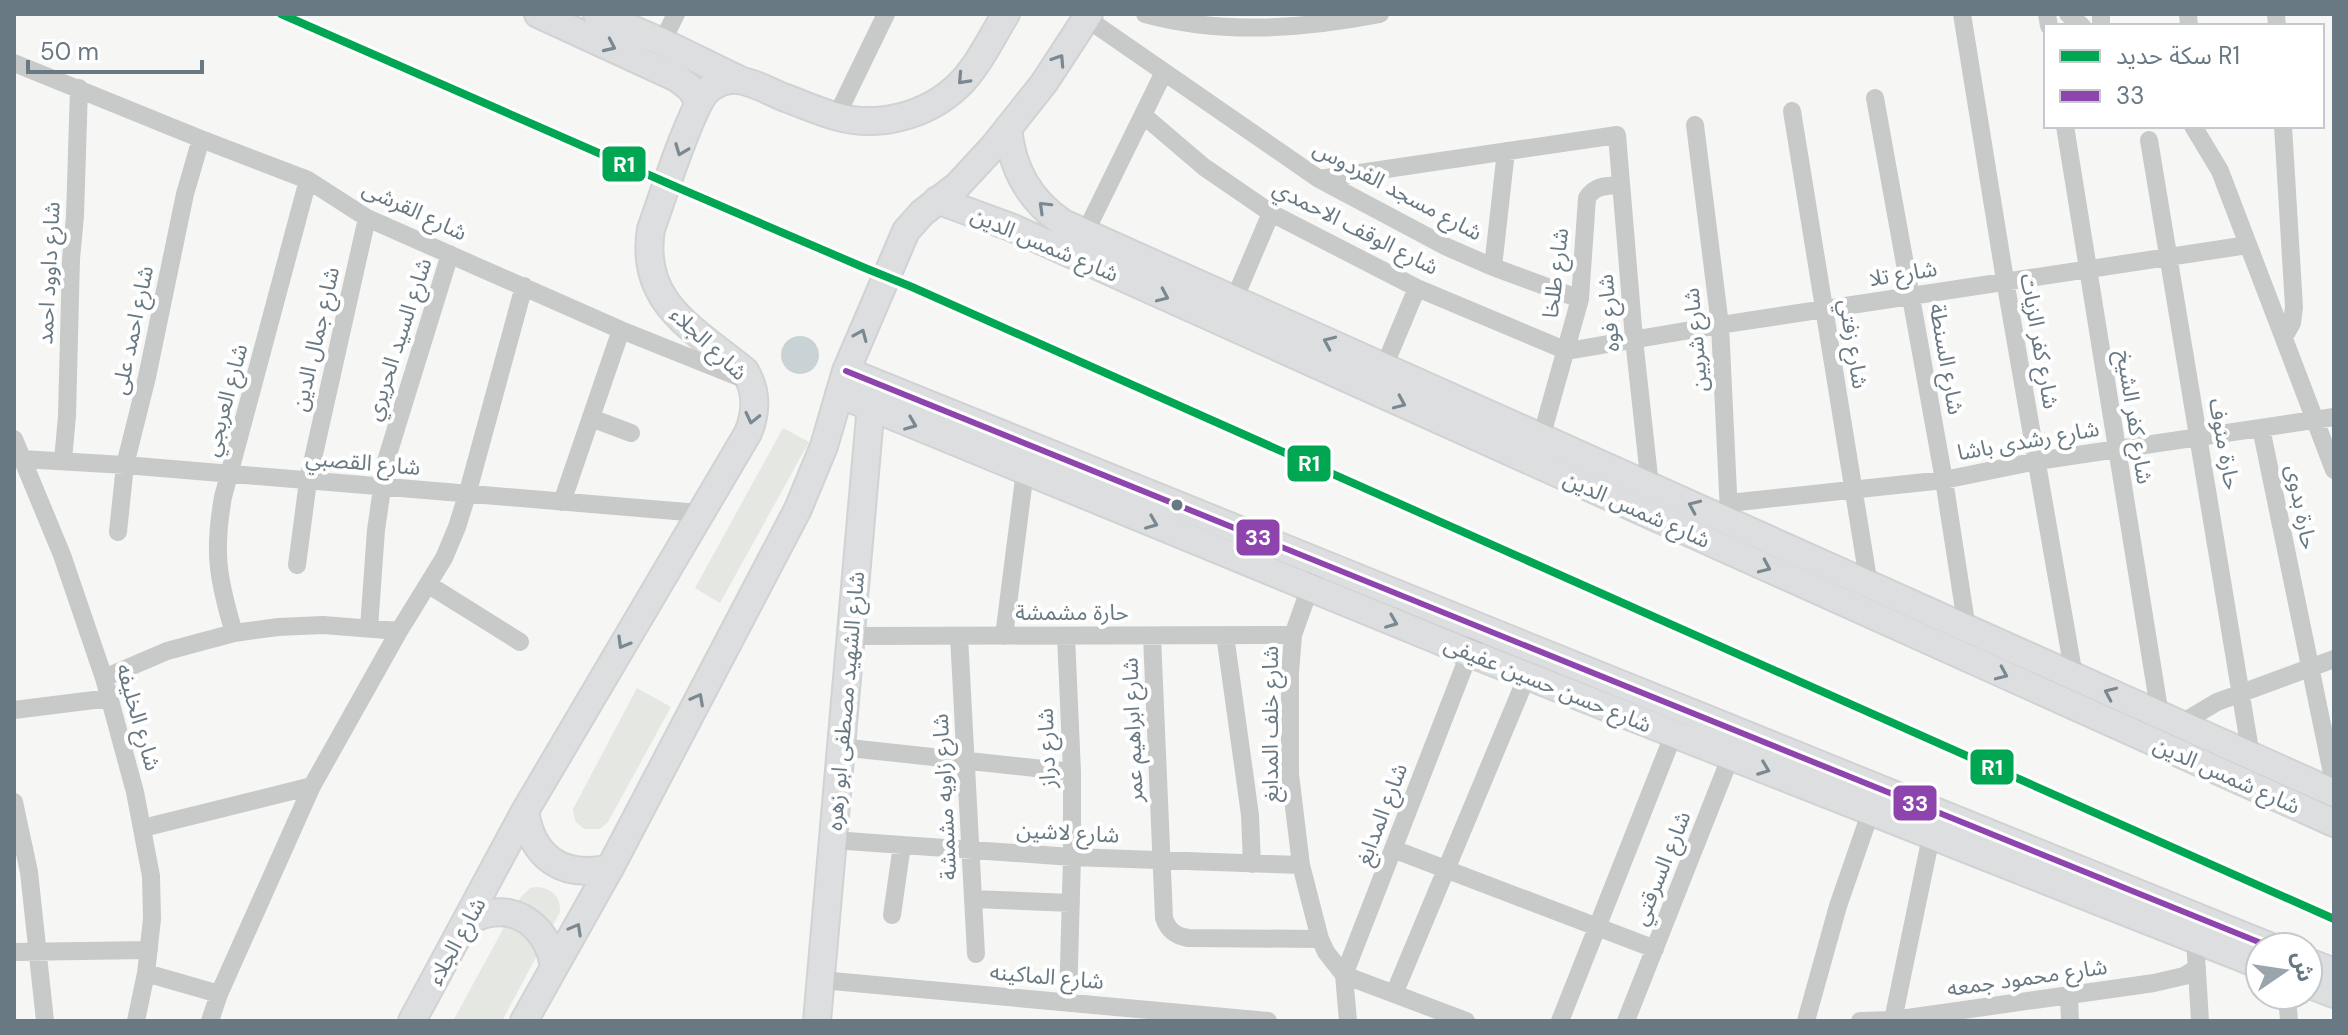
<svg xmlns="http://www.w3.org/2000/svg" width="2348" height="1035" viewBox="0 0 2348 1035" font-family="'DM Sans','Noto Sans Arabic',sans-serif">
<style>
.green{fill:#e5e7e2}
.water{fill:#c9d2d4}
.lines{fill:none;stroke-linecap:round;stroke-linejoin:round}
.secondary-casing{stroke:#d1d2d3;stroke-width:30}
.street{stroke:#c8caca;stroke-width:18}
.secondary{stroke:#dddedf;stroke-width:26}
.bus-1-casing{stroke:#fff;stroke-width:12}
.bus-1{stroke:#8e44ad;stroke-width:6}
.rail-1-casing{stroke:#fff;stroke-width:14}
.rail-1{stroke:#00a651;stroke-width:8}
.oneway{stroke:#7a8891}
.bus-dot{fill:#687983;stroke:#fff;stroke-width:3}
.labels{text-anchor:middle;stroke-width:8;stroke-linejoin:round;paint-order:stroke}
.street-label{font-size:22px;fill:#687983;stroke:#fff}
.line-badge{stroke:#fff;stroke-width:3}
.badge-label{font-size:22px;text-anchor:middle;font-weight:bold;fill:#fff}
</style>
<rect width="100%" height="100%" fill="#f6f6f5"/>
<path class="green" d="M783,428l26,14 -89,161 -25,-15z
M637,688l34,19 -63,115 -8,7h-16l-9,-8 -2,-12z
M537,887c15,1 24,10 23,25l-58,109h-49l67,-123 10,-10z"/>
<path class="water" d="M781 355a19 19 0 1 1 38 0a19 19 0 1 1-38 0Z"/>
<g class="lines">
<defs>
<path id="secondary" d="M538,14l139,64 13,10 9,14
M597,14l65,28 78,38
M1008,128c4,41 21,72 55,95l1271,570
M937,200l76,28 1321,595
M846,371l1425,576
M839,394l630,259 791,312
M525,811c7,47 38,68 85,57
M467,921c6,-2 13,-6 19,-7 37,-9 63,19 68,53
M2308,962l26,10
M2308,984l26,10
M412,1021l113,-210 223,-378c9,-22 9,-42 -3,-62 -51,-42 -106,-68 -94,-142 10,-27 41,-126 58,-140 8,-6 19,-10 29,-9 15,2 31,11 45,17 17,6 34,14 52,19 42,13 92,0 124,-31 20,-20 32,-47 47,-71
M524,1021l86,-153 188,-359 26,-63 22,-75 60,-140 16,-18 35,-27 37,-40 50,-63 45,-69
M817,1021l55,-628"/>
</defs>
<use href="#secondary" class="secondary-casing"/>
<path class="street" d="M1145,14c77,21 158,15 235,0
M1962,14l43,266 69,396
M2047,14l2,12
M2068,14l14,12
M2101,14v12
M2188,14l1,12
M2276,14l1,12
M1086,18l233,161 128,68 46,20 87,32
M662,42l14,-28
M14,63l187,76 107,41 59,38 254,112 125,50
M1875,98l69,382 23,149
M1792,111l77,474
M1143,115l61,52 67,46 146,75 150,63 153,-26 528,-80
M836,117l50,-103
M1695,125l25,200 9,188
M2065,126l95,589
M2193,126l27,45 114,299
M2283,126l11,181 -2,16 -8,14
M2149,140l102,616
M1319,179l298,-44 17,204 16,147
M1085,233l79,-161
M1493,267l13,-116
M1234,300l37,-87
M1384,367l33,-79
M591,418l40,15
M2261,428l73,355
M1541,438l39,-139 7,-101c8,-13 20,-12 34,-13
M14,439l48,116 42,123 31,114 16,84 1,43 -6,54 -10,48
M22,459l103,6 574,48
M63,460l4,-44 4,-157 4,-43 4,-128
M562,502l59,-172
M1729,503l215,-23 93,-19 297,-44
M118,532l7,-67 22,-88 38,-183 16,-55
M297,565l11,-84 59,-263
M1314,576l-21,59 -3,38v101l11,91 19,74 6,13 18,23 122,46
M429,585l91,57
M369,628l7,-98 10,-69 64,-207
M234,633c-16,-54 -21,-80 -11,-136l85,-317
M1225,635l25,180 2,49
M851,636l442,-1
M959,636l17,318
M1004,636l21,-165
M1066,636l6,136v85l-4,145
M1152,636l12,282c4,12 11,18 24,20l132,1
M104,678l63,-27 67,-18 44,-6 45,-2 76,6
M14,710l96,-12
M2180,724l37,-22 117,-43
M840,747l232,25
M14,802l15,70 16,149
M143,828l169,-42
M833,840l239,17 229,8
M1393,849l262,100
M973,899l98,4
M892,915l10,-70
M2195,939l5,82
M14,952l135,-2
M146,973l73,21
M821,980l447,41
M1394,994l133,-318
M2287,995l2,26
M2069,996l1,25
M1893,1020l40,-193
M210,1021l9,-27 93,-208 87,-155 45,-73 13,-31 10,-32 57,-209
M1348,1021l-4,-46 129,-331
M1560,1021l118,-298
M1626,1021l108,-273
M1806,1021l32,-115 36,-104
M1860,1021l33,-1 261,-37 30,-7 13,-8"/>
<use href="#secondary" class="secondary"/>
<defs>
<path id="bus-1" d="M846,371l1425,576"/>
</defs>
<use href="#bus-1" class="bus-1-casing"/>
<use href="#bus-1" class="bus-1"/>
<defs>
<path id="rail-1" d="M281,14l400,175 184,79 47,19 1422,632"/>
</defs>
<use href="#rail-1" class="rail-1-casing"/>
<use href="#rail-1" class="rail-1"/>
</g>
<defs><path id="oneway-chevron" d="M-2-3.5L2.5 0L-2 3.5" fill="none" stroke-width="1.6" stroke-linecap="round" stroke-linejoin="round" transform="scale(2)"/></defs>
<g class="oneway">
<use href="#oneway-chevron" transform="translate(610 46) rotate(25)"/>
<use href="#oneway-chevron" transform="translate(1059 60) rotate(-57)"/>
<use href="#oneway-chevron" transform="translate(963 79) rotate(133)"/>
<use href="#oneway-chevron" transform="translate(681 150) rotate(111)"/>
<use href="#oneway-chevron" transform="translate(1044 207) rotate(-136)"/>
<use href="#oneway-chevron" transform="translate(1163 296) rotate(24)"/>
<use href="#oneway-chevron" transform="translate(861 335) rotate(-67)"/>
<use href="#oneway-chevron" transform="translate(1329 342) rotate(-156)"/>
<use href="#oneway-chevron" transform="translate(1400 403) rotate(24)"/>
<use href="#oneway-chevron" transform="translate(752 418) rotate(103)"/>
<use href="#oneway-chevron" transform="translate(911 424) rotate(22)"/>
<use href="#oneway-chevron" transform="translate(1694 506) rotate(-156)"/>
<use href="#oneway-chevron" transform="translate(1152 523) rotate(22)"/>
<use href="#oneway-chevron" transform="translate(1765 567) rotate(24)"/>
<use href="#oneway-chevron" transform="translate(1392 622) rotate(22)"/>
<use href="#oneway-chevron" transform="translate(623 643) rotate(120)"/>
<use href="#oneway-chevron" transform="translate(2002 674) rotate(24)"/>
<use href="#oneway-chevron" transform="translate(2110 693) rotate(-156)"/>
<use href="#oneway-chevron" transform="translate(698 699) rotate(-62)"/>
<use href="#oneway-chevron" transform="translate(1764 769) rotate(21)"/>
<use href="#oneway-chevron" transform="translate(576 929) rotate(-61)"/>
</g>
<circle class="bus-dot" cx="1177" cy="505" r="7"/>
<g class="labels">
<g class="street-label">
<text transform="translate(1398 190) rotate(28)" y="8">شارع مسجد الفردوس</text>
<text transform="translate(415 210) rotate(25)" y="8">شارع القرشى</text>
<text transform="translate(1356 227) rotate(27)" y="8">شارع الوقف الاحمدي</text>
<text transform="translate(1045 244) rotate(23)" y="8">شارع شمس الدين</text>
<text transform="translate(48 273) rotate(-87)" y="8">شارع داوود احمد</text>
<text transform="translate(1555 273) rotate(-83)" y="8">شارع طلخا</text>
<text transform="translate(1903 273) rotate(-9)" y="8">شارع تلا</text>
<text transform="translate(1608 313) rotate(-95)" y="8">شارع فوه</text>
<text transform="translate(132 330) rotate(-78)" y="8">شارع احمد على</text>
<text transform="translate(315 339) rotate(-77)" y="8">شارع جمال الدين</text>
<text transform="translate(398 339) rotate(-72)" y="8">شارع السيد الحريري</text>
<text transform="translate(1695 340) rotate(-95)" y="8">شارع شربين</text>
<text transform="translate(2040 341) rotate(80)" y="8">شارع كفر الزيات</text>
<text transform="translate(709 343) rotate(43)" y="8">شارع الجلاء</text>
<text transform="translate(1854 344) rotate(81)" y="8">شارع زفتي</text>
<text transform="translate(1947 359) rotate(80)" y="8">شارع السنطة</text>
<text transform="translate(225 400) rotate(-75)" y="8">شارع العربجي</text>
<text transform="translate(2135 417) rotate(81)" y="8">شارع كفر الشيخ</text>
<text transform="translate(2028 440) rotate(-10)" y="8">شارع رشدى باشا</text>
<text transform="translate(2225 444) rotate(80)" y="8">حارة منوف</text>
<text transform="translate(363 462) rotate(5)" y="8">شارع القصبي</text>
<text transform="translate(2302 507) rotate(79)" y="8">حارة بدوى</text>
<text transform="translate(1637 509) rotate(24)" y="8">شارع شمس الدين</text>
<text x="1072" y="620">حارة مشمشة</text>
<text transform="translate(1548 684) rotate(22)" y="8">شارع حسن حسين عفيفى</text>
<text transform="translate(845 701) rotate(-85)" y="8">شارع الشهيد مصطفى ابو زهره</text>
<text transform="translate(139 717) rotate(74)" y="8">شارع الخليفه</text>
<text transform="translate(1270 724) rotate(-90)" y="8">شارع خلف المدابغ</text>
<text transform="translate(1132 730) rotate(-92)" y="8">شارع ابراهيم عمر</text>
<text transform="translate(1046 748) rotate(-92)" y="8">شارع دراز</text>
<text transform="translate(2227 775) rotate(24)" y="8">شارع شمس الدين</text>
<text transform="translate(944 797) rotate(-93)" y="8">شارع زاويه مشمشة</text>
<text transform="translate(1381 814) rotate(-69)" y="8">شارع المدابغ</text>
<text transform="translate(1068 832) rotate(3)" y="8">شارع لاشين</text>
<text transform="translate(1661 868) rotate(-68)" y="8">شارع السرقتي</text>
<text transform="translate(456 941) rotate(-61)" y="8">شارع الجلاء</text>
<text transform="translate(1047 976) rotate(5)" y="8">شارع الماكينه</text>
<text transform="translate(2027 977) rotate(-8)" y="8">شارع محمود جمعه</text>
</g>
</g>
<g class="line-badge">
<rect x="601" y="145" width="46" height="38" rx="8" fill="#00a651"/>
<rect x="1286" y="444" width="46" height="39" rx="8" fill="#00a651"/>
<rect x="1235" y="518" width="46" height="39" rx="8" fill="#8e44ad"/>
<rect x="1969" y="748" width="46" height="38" rx="8" fill="#00a651"/>
<rect x="1892" y="784" width="46" height="38" rx="8" fill="#8e44ad"/>
</g>
<g class="badge-label">
<text x="624" y="172">R1</text>
<text x="1309" y="471">R1</text>
<text x="1258" y="545">33</text>
<text x="1992" y="775">R1</text>
<text x="1915" y="811">33</text>
</g>
<rect width="2348" height="1035" fill="none" stroke="#687983" stroke-width="32"/>
<rect x="2044" y="24" width="280" height="104" fill="#ffffff" stroke="#c3c9cd" stroke-width="2"/>
<rect x="2060" y="50" width="40" height="12" fill="#00a651" stroke="#c3c9cd" stroke-width="2"/>
<text x="2116" y="64" font-size="24" fill="#687983">سكة حديد R1</text>
<rect x="2060" y="90" width="40" height="12" fill="#8e44ad" stroke="#c3c9cd" stroke-width="2"/>
<text x="2116" y="104" font-size="24" fill="#687983">33</text>
<g transform="translate(2284 971) rotate(77)"><circle r="38" fill="#ffffff" stroke="#c3c9cd" stroke-width="2"/>
<path d="M0-6L14 30L0 20L-14 30Z" fill="#9aa5ab"/>
<text y="-12" font-size="22" font-weight="bold" text-anchor="middle" fill="#687983">ش</text>
</g>
<path d="M28 60v12h174v-12" fill="none" stroke="#687983" stroke-width="4"/>
<text x="40" y="60" font-size="24" fill="#687983" stroke="#ffffff" stroke-width="6" paint-order="stroke">50 m</text>
</svg>
